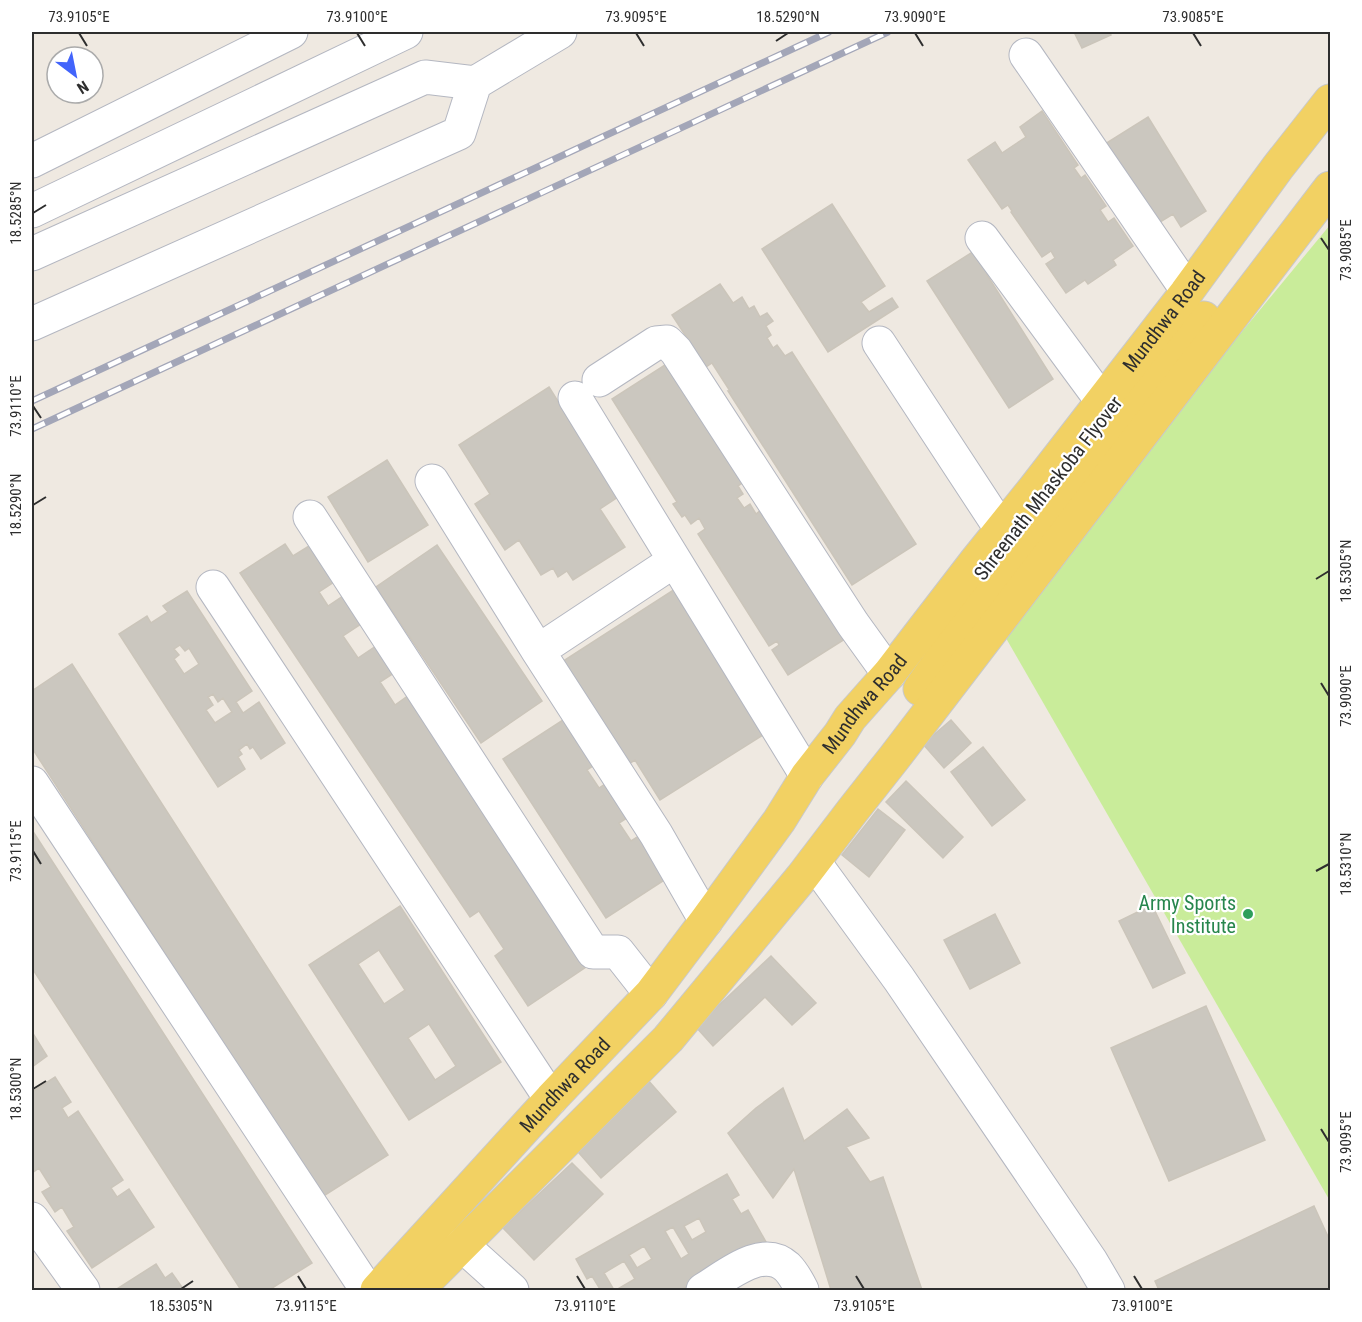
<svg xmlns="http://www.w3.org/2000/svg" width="1362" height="1322" viewBox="0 0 1362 1322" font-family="'Roboto Condensed',sans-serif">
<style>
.pitch{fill:#c9ec9a}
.building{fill:#cbc7bf;stroke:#cbc5ba;stroke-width:1.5;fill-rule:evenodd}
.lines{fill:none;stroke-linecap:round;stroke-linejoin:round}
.minor-casing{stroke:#b4b7c1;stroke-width:35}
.major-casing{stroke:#c9c9c9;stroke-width:35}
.minor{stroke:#fff;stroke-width:33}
.major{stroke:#f2d163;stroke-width:33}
.rail-casing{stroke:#a3a6b8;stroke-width:7}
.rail{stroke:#fff;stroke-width:4.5;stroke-dasharray:14;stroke-linecap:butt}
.ticks{fill:none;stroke:#2e2e2e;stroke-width:2}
.leisure-dot{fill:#2e9e5b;stroke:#fff;stroke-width:2}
.labels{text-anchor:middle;stroke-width:4.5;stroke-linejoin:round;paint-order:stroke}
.street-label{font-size:20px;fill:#2e2e2e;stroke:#fff}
.leisure-label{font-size:20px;fill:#27864d;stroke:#fff;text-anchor:end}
.neatline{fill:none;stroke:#2e2e2e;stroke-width:2}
.ticks-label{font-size:15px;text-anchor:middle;fill:#2e2e2e}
</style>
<rect width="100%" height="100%" fill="#efe9e1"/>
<path class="pitch" d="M1330,225v976l-331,-575z"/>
<path class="building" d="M1074,32h35l2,3 -29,13z
M1042,111l36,54 -4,3 7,10 4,-3 21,31 -6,4 8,12 6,-4 19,28 -20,14 3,5 -28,19 -3,-4 -19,13 -20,-29 9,-6 -4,-7 -9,6 -31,-45 1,-1 -4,-6 -6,4 -34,-49 27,-18 7,11 24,-16 -6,-10z
M1148,117l58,94 -25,16 -8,-13 -26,16 -50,-81z
M832,204l53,82 -24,16 8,10 23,-14 6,9 -70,45 -66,-103z
M982,246l15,23 -10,6 66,104 -44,29 -82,-127z
M720,284l13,19 9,-6 7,12 5,-3 6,11 7,-4 6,8 -7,5 5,9 -4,3 6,10 4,-3 8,11 7,-4 124,192 -64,41 -124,-194h2l-18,-28 -6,4 -34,-52z
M668,363l76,119 -6,4 5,8 -6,4 7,10 6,-4 6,10 6,-5 83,130 -57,36 -16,-25 7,-5 -2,-4 -8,5 -71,-112 7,-5 -6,-11 -8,6 -6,-9 -3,2 -9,-13 4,-2 -65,-103z
M549,387l69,110 -18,12 25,38 -52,33 -6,-9 -9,6 -5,-9 -12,7 -22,-35 -14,10 -30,-46 15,-10 -31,-49z
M387,460l41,65 -60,37 -40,-65z
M285,544l8,12 16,-10 25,36 -15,10 9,14 15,-10 18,28 -18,12 15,22 18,-12 18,27 -14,9 15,23 14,-10 180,270 -61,41 -33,-50 9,-7 -25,-38 -9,6 -230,-344z
M437,545l105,156 -61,42 -105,-156z
M675,589l91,144 -106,67 -25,-40 -16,10 -65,-103z
M187,591l65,100 -16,11 7,11 16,-11 26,41 -24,16 -8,-12 -3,2 -3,-5 -8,6 3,4 -4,3 7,12 -27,18 -99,-153 28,-18 4,7 17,-11 -5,-6zM180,645l5,6 4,-3 10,16 -15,10 -10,-15 5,-4 -5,-6zM213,694l5,8 5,-4 9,14 -17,11 -9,-13 7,-5 -5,-8z
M72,664l316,491 -66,42 -290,-449v-57z
M566,718l30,46 -9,6 12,18 9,-6 22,34 -11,7 12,18 11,-7 27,43 -63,41 -103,-159z
M951,720l20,23 -27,25 -21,-24z
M983,747l42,53 -33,26 -41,-54z
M906,781l57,56 -20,21 -57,-56z
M878,809l27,21 -36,47 -27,-22z
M32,830l280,433 -43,27h-28l-209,-322z
M1152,905l33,68 -32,15 -34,-67z
M400,906l101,156 -92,58 -100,-155zM379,950l26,40 -21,14 -26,-40zM429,1024l27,42 -21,14 -27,-42z
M995,914l25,49 -50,26 -26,-49z
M771,956l45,47 -24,22 -27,-28 -52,49 -17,-19z
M1206,1006l59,134 -96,41 -58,-133z
M32,1032l15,24 -15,11z
M55,1077l16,25 -9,6 6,10 10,-7 45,69 -12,8 6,9 12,-8 25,38 -62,41 -25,-37 7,-4 -12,-20 -7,5 -13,-20 9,-5 -12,-19 -7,5v-81z
M647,1079l29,33 -75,66 -29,-33z
M783,1088l21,53 43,-32 22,29 -23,9 24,35 13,-5 39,113h-91l-37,-121 -21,29 -45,-65 28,-25z
M572,1163l31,31 -69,66 -31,-32z
M727,1174l12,21 -7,4 9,15 7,-4 18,32 -85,48h-65l19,-11 -11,-18 -20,12 10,17h-16l2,-1 -8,-13 -5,3 -11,-20zM699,1218l7,14 -14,8 -8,-14zM673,1227l16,27 -8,5 -16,-28zM644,1246l8,13 -15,9 -8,-13z
M1314,1206l16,35v48l-4,1h-167l-4,-9z
M156,1264l9,14 7,-5 12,17h-66l-1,-1z"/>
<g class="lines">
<defs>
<path id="minor" d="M1026,55l161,235
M32,161l259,-129
M32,211l374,-179
M982,238l120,163
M32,254l393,-177 50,6 85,-51
M32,324l427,-191 16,-50
M879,343l122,186
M599,380l57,-37 11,-1 9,9 177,273 36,50
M575,398l232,378
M432,481l106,170 118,183 50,87
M310,517l283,435h25l33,42
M213,587l338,512
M538,651l136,-90
M32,783l335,507
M814,862l85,117 192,282 17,29
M32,1219l51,71
M462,1245l50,45
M703,1290c22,-13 59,-46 84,-23 6,6 11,15 15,23"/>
<g id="major">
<path d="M920,689l118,-166 166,-205"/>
<path id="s1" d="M377,1290l174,-191 100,-105 55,-73 73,-100 28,-45 33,-42 10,-16 39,-44 87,-113 58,-72 152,-196 92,-126 52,-66"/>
<path d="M417,1290l251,-251 134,-162 51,-67 41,-52 436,-570"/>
</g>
</defs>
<use href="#minor" class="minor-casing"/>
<use href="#major" class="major-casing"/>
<use href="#minor" class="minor"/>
<use href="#major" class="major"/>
<defs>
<path id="rail" d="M32,401l797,-369
M32,429l856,-397"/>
</defs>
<use href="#rail" class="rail-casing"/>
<use href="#rail" class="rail"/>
</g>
<path class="ticks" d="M79,33l8,13M357,33l8,13M636,33l8,13M915,33l8,13M1193,33l8,13M776,41l12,-8M33,213l13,-8M1321,238l8,12M33,406l8,12M33,505l13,-8M1316,579l13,-8M1321,683l8,13M33,851l8,13M1316,871l13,-7M33,1089l13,-8M1321,1129l8,13M298,1276l8,13M577,1276l8,13M856,1276l8,13M1134,1276l8,13M181,1289l12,-8"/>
<circle class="leisure-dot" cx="1248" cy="914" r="6"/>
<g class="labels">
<g class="street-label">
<text dy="7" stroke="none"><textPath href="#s1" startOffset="1250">Mundhwa Road</textPath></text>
<text transform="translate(1048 488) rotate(-52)" y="7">Shreenath Mhaskoba Flyover</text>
<text dy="7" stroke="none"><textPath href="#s1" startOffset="764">Mundhwa Road</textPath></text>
<text dy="7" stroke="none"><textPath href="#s1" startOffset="278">Mundhwa Road</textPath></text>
</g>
<g class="leisure-label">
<text x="1236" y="910">Army Sports<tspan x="1236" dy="23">Institute</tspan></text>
</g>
</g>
<rect width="1362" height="1322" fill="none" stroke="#ffffff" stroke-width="66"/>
<g transform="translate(75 75) rotate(148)"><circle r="28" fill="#ffffff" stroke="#ababab" stroke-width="1.5"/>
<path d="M0-4.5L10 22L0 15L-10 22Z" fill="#4264fb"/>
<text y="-9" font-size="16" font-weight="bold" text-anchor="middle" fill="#2e2e2e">N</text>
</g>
<rect x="33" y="33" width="1296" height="1256" class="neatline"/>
<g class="ticks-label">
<text x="79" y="22">73.9105°E</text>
<text x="357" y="22">73.9100°E</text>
<text x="636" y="22">73.9095°E</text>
<text x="788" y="22">18.5290°N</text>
<text x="915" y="22">73.9090°E</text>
<text x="1193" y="22">73.9085°E</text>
<text transform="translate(16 213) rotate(-90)" y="5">18.5285°N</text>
<text transform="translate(1346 250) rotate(-90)" y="5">73.9085°E</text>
<text transform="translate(16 406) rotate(-90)" y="5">73.9110°E</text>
<text transform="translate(16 505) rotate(-90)" y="5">18.5290°N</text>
<text transform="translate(1346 571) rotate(-90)" y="5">18.5305°N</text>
<text transform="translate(1346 696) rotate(-90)" y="5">73.9090°E</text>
<text transform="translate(16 851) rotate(-90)" y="5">73.9115°E</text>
<text transform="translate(1346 864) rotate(-90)" y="5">18.5310°N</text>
<text transform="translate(16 1089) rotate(-90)" y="5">18.5300°N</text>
<text transform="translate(1346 1142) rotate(-90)" y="5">73.9095°E</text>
<text x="181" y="1311">18.5305°N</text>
<text x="306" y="1311">73.9115°E</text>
<text x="585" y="1311">73.9110°E</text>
<text x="864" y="1311">73.9105°E</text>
<text x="1142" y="1311">73.9100°E</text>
</g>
</svg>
